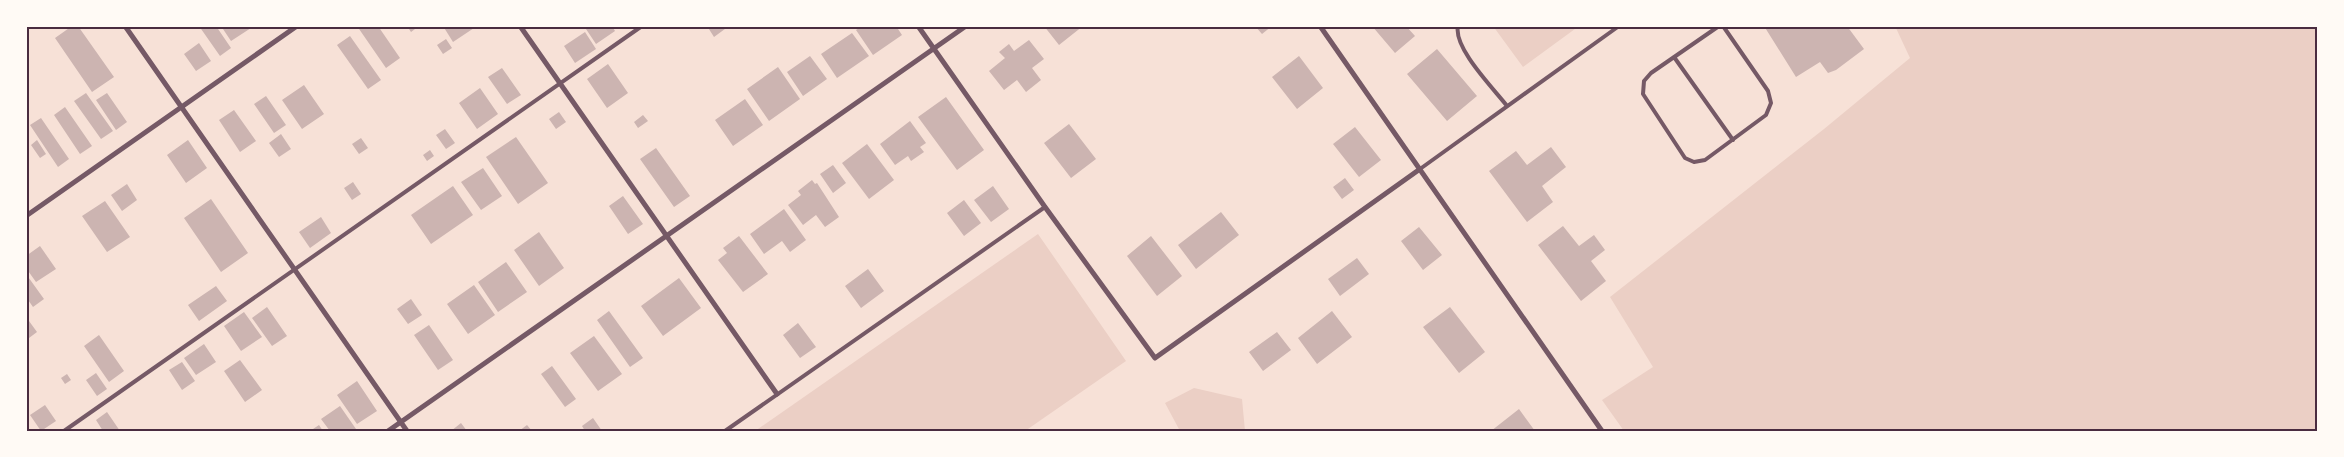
<svg xmlns="http://www.w3.org/2000/svg" width="2344" height="457" viewBox="0 0 2344 457" font-family="'Alegreya Sans',sans-serif">
<style>
.green{fill:#ebcfc5}
.building{fill:#ccb4b1}
.lines{fill:none;stroke-linecap:round;stroke-linejoin:round}
.service{stroke:#755966;stroke-width:4}
.minor{stroke:#755966;stroke-width:5}
.neatline{fill:none;stroke:#4a2c40;stroke-width:2}
</style>
<rect width="100%" height="100%" fill="#f7e1d7"/>
<path class="green" d="M1493,26h86l-56,41z
M1895,26h423v405h-694l-22,-31 51,-33 -43,-70 214,-168 86,-71z
M1038,234l88,127 -101,70h-270z
M1194,388l48,11 3,32h-65l-15,-28z"/>
<path class="building" d="M72,26h6l36,51 -22,15 -37,-54z
M199,26h17l15,22 -11,8z
M221,26h29l1,2 -20,13z
M357,26h21l22,32 -14,10z
M407,26h12l-8,6z
M443,26h30l1,2 -21,14z
M584,26h28l3,5 -19,13z
M707,26h22l-15,11z
M862,26h34l6,9 -29,20 -17,-25z
M1044,26h39l-24,19z
M1255,26h17l-10,8z
M1372,26h34l9,10 -20,17z
M1764,26h83l17,23 -28,21 -8,3 -8,-11 -24,15z
M585,32l11,17 -21,14 -11,-17z
M852,33l17,23 -32,22 -16,-24z
M350,36l31,44 -13,9 -31,-44z
M446,39l6,9 -9,6 -6,-9z
M1029,40l15,19 -12,9 9,12 -15,12 -9,-12 -13,10 -15,-19 16,-13 -6,-6 10,-8 5,7z
M199,43l12,18 -15,10 -12,-17z
M1437,49l40,47 -30,25 -40,-47z
M810,56l17,23 -24,17 -16,-24z
M1299,56l24,32 -26,21 -25,-32z
M608,64l20,29 -21,15 -20,-29z
M778,67l22,32 -31,22 -22,-32z
M502,68l19,27 -14,9 -19,-27z
M304,85l20,29 -22,15 -20,-29z
M480,88l18,26 -21,15 -18,-26z
M86,93l27,38 -12,8 -27,-38z
M107,93l20,29 -11,8 -20,-30z
M266,96l20,29 -12,8 -20,-29z
M946,97l38,53 -27,20 -39,-53z
M745,99l18,26 -30,21 -18,-26z
M65,107l27,39 -12,8 -26,-39z
M234,110l22,31 -16,11 -21,-32z
M559,112l7,10 -10,7 -7,-10z
M643,115l5,6 -10,7 -4,-6z
M41,118l28,41 -11,8 -28,-42z
M910,121l16,22 -6,4 4,5 -13,9 -3,-5 -13,9 -15,-21z
M1069,124l27,35 -25,19 -27,-35z
M1355,127l26,33 -22,17 -26,-33z
M445,129l10,14 -9,6 -10,-14z
M281,134l10,15 -12,8 -10,-14z
M516,137l32,46 -30,21 -32,-47z
M361,138l7,10 -9,6 -7,-10z
M37,140l9,14 -6,4 -9,-13z
M188,140l19,28 -21,15 -19,-28z
M867,144l27,36 -25,19 -27,-36z
M1551,147l15,20 -24,19 11,16 -26,20 -38,-51 27,-20 11,14z
M656,148l34,48 -16,11 -34,-48z
M430,150l4,6 -7,5 -4,-6z
M833,165l13,18 -13,10 -13,-19z
M483,168l19,28 -21,14 -20,-28z
M1345,178l9,12 -12,9 -9,-12z
M812,180l3,4 2,-1 22,34 -14,10 -9,-12 -13,10 -15,-20 13,-10 -3,-4z
M353,182l8,12 -9,6 -8,-12z
M127,184l10,16 -15,11 -11,-16z
M453,186l20,29 -42,29 -20,-29z
M993,186l16,23 -18,13 -17,-22z
M623,196l20,28 -15,10 -19,-28z
M211,199l37,54 -27,19 -37,-54z
M964,200l17,23 -17,13 -17,-23z
M105,201l25,36 -23,15 -25,-36z
M784,209l22,31 -16,12 -8,-11 -18,13 -14,-20z
M1221,212l18,23 -43,34 -18,-24z
M321,217l10,16 -21,15 -11,-16z
M1563,226l16,20 15,-11 11,15 -14,11 15,20 -25,20 -43,-56z
M1419,227l23,28 -19,15 -22,-29z
M539,232l25,36 -25,18 -25,-36z
M739,236l29,38 -25,18 -25,-32 9,-7 -4,-5z
M1151,236l31,40 -25,20 -30,-40z
M40,246l16,23 -20,13 -10,-14v-12z
M1357,258l12,16 -29,22 -12,-17z
M506,262l21,30 -29,20 -20,-30z
M868,269l16,22 -23,17 -16,-22z
M26,274l18,25 -11,8 -7,-10z
M679,278l22,30 -38,28 -22,-30z
M474,285l21,30 -27,19 -21,-30z
M216,286l11,15 -28,20 -11,-16z
M411,299l11,16 -14,9 -11,-15z
M267,307l20,29 -15,10 -20,-28z
M1450,307l35,45 -26,21 -36,-46z
M609,311l34,47 -13,9 -33,-47z
M1332,311l20,26 -35,27 -19,-26z
M244,312l18,25 -21,14 -17,-25z
M29,321l8,11 -8,6 -3,-4v-11z
M798,323l18,24 -16,11 -17,-23z
M429,325l24,35 -15,10 -24,-35z
M1277,332l14,18 -28,21 -14,-19z
M99,335l25,36 -15,11 -25,-36z
M594,336l28,38 -24,17 -28,-38z
M204,344l12,18 -20,13 -12,-17z
M240,360l22,30 -17,12 -21,-31z
M182,362l13,19 -13,9 -13,-20z
M552,366l24,33 -11,8 -24,-33z
M96,373l11,16 -10,7 -11,-16z
M67,374l4,6 -6,4 -4,-6z
M357,381l20,30 -20,13 -20,-29z
M45,405l11,16 -15,10 -11,-16z
M340,406l16,23 -3,2h-23l-9,-12z
M1519,409l16,22h-44z
M107,412l13,19h-17l-7,-11z
M593,418l9,13h-17l-3,-5z
M461,423l6,8h-16z
M319,425l4,6h-13z
M527,425l5,6h-13z"/>
<g class="lines">
<path class="service" d="M1458,26c-5,22 36,63 49,80
M1719,26l-68,47 -7,8 -1,13 42,64 9,4 11,-2 61,-45 5,-12 -3,-12 -45,-65
M1674,57l59,83
M1420,169l199,-143
M64,431l578,-405
M725,431l320,-224"/>
<path class="minor" d="M125,26l282,405
M520,26l257,368
M918,26l127,181 110,151 265,-189
M1320,26l282,405
M26,216l271,-190
M388,431l578,-405"/>
</g>
<rect width="2344" height="457" fill="none" stroke="#fffaf5" stroke-width="55"/>
<rect x="28" y="28" width="2288" height="402" class="neatline"/>
</svg>
